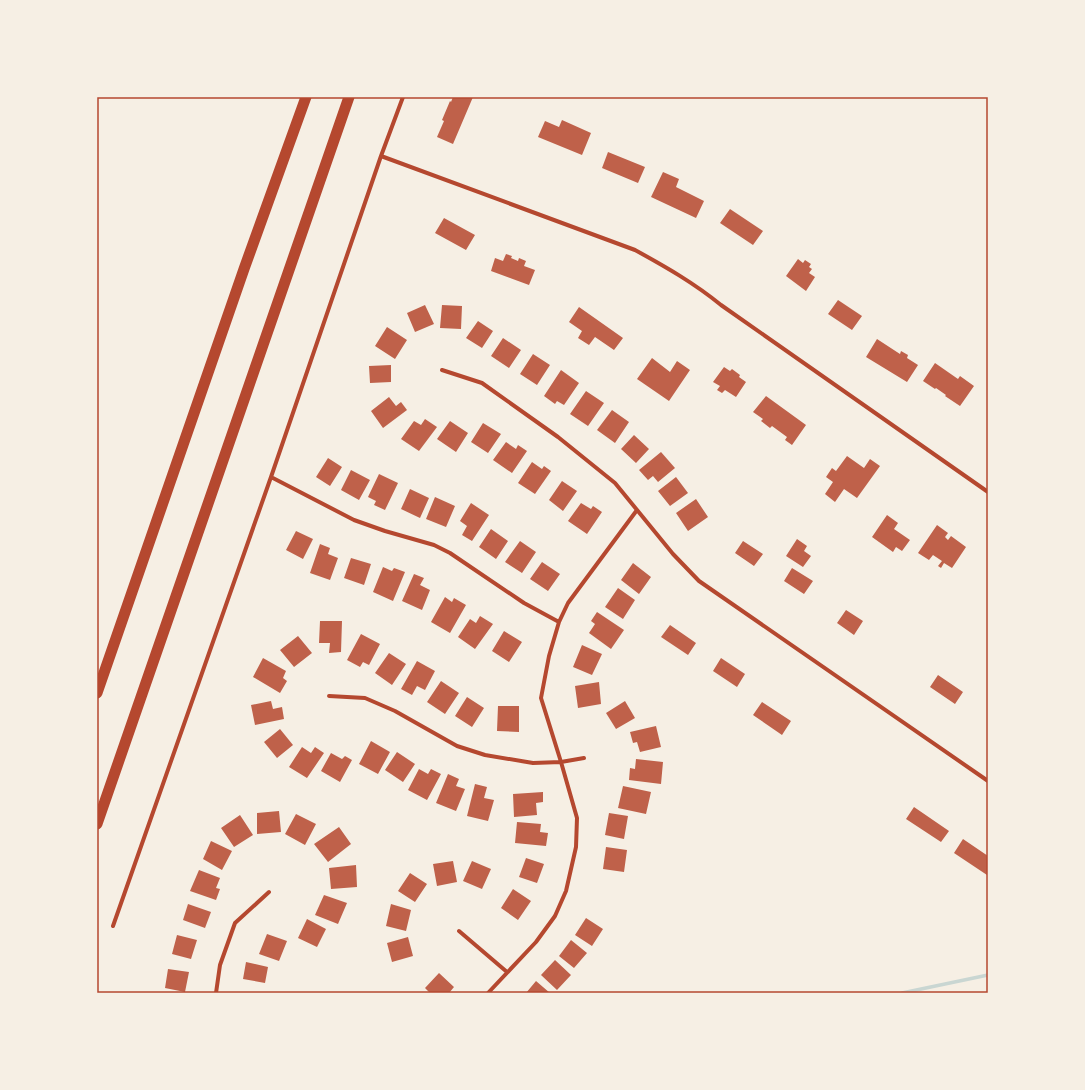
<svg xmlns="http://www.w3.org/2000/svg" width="1085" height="1090" viewBox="0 0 1085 1090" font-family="Helvetica,sans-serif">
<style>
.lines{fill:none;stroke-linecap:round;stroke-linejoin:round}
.stream{stroke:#c9d6d2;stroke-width:3.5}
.building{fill:#bf614a}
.minor{stroke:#b5482f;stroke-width:4}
.motorway{stroke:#b5482f;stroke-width:11}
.neatline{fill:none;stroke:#b5482f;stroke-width:1.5}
</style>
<rect width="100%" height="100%" fill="#f6efe4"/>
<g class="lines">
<path class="stream" d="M902,993l86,-18"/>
</g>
<path class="building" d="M453,97h20l-20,47 -16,-7 7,-16 -2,-1 8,-19 1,1z
M562,120l29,13 -9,22 -44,-18 7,-16 14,6z
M608,152l37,15 -7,16 -36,-15z
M663,172l16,7 -3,8 28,14 -8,17 -45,-21z
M730,209l33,22 -10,14 -33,-22z
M444,218l31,17 -9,15 -31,-17z
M506,254l6,2 -1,2 7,3 1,-3 7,3 -2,5 11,4 -6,15 -38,-14 4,-13 8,3z
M798,259l5,4 2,-3 6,4 -2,3 3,2 -3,4 6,4 -9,14 -20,-15z
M838,300l24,16 -10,14 -24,-16z
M425,305l9,19 -19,8 -8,-19z
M442,305l20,1 -1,23 -21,-1z
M579,307l44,31 -9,12 -19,-13 -6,8 -11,-7 4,-7 -13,-9z
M478,321l15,10 -11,17 -16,-10z
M387,327l20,13 -12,19 -20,-13z
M503,338l18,12 -12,18 -18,-12z
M877,339l23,15 1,-3 7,4 -1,3 11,7 -11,17 -41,-25z
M533,354l17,11 -13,20 -17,-11z
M652,358l18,14 7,-11 13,9 -21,31 -32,-22z
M935,363l23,16 2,-3 14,10 -14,20 -15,-10 1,-1 -10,-7 -1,1 -12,-8z
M391,365v17l-21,1 -1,-17z
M724,367l6,4 2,-2 8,6 -1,2 7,5 -10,15 -11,-7 -3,3 -5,-3 3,-4 -7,-4z
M561,370l18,13 -15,22 -7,-4 -2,3 -11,-8z
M586,391l18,12 -16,23 -18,-12z
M766,396l40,29 -14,20 -7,-5 2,-3 -15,-11 -2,2 -9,-7 2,-2 -10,-7z
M389,397l7,9 5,-4 6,8 -24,18 -12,-17z
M612,410l17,12 -14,21 -18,-13z
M425,419l12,8 -18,24 -18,-12 13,-18 7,4z
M450,421l18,12 -12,19 -19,-13z
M483,423l18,11 -13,19 -17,-11z
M634,435l15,14 -13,14 -15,-14z
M506,442l10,7 2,-4 9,6 -15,22 -19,-13z
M661,452l14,16 -17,14 -5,-6 -5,4 -9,-10z
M847,456l17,12 6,-9 10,7 -23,32 -13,-9 -9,13 -10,-8 8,-12 -7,-5 6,-9 4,3z
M328,458l14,9 -12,19 -14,-9z
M532,462l10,7 2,-3 7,5 -16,23 -17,-11z
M351,470l19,10 -11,20 -18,-10z
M379,474l19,9 -13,27 -11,-5 2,-4 -8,-4z
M676,477l12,16 -18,13 -12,-15z
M562,481l15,10 -14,20 -14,-11z
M410,489l19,9 -9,20 -19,-9z
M435,497l20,9 -9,21 -20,-8z
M696,499l12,18 -20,14 -12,-18z
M471,503l18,12 -17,26 -10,-6 5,-9 -7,-5z
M581,503l10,6 2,-3 9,6 -15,22 -19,-13z
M887,515l11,8 -4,6 16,11 -8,11 -6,-4 -3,5 -21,-15z
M937,525l11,8 -3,4 3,3 3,-4 15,11 -14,21 -8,-5 -3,5 -3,-2 4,-5 -9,-6 -4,5 -11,-7z
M491,529l17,12 -12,18 -17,-12z
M296,531l17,8 -10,20 -17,-9z
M797,539l10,7 -3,5 7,5 -8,11 -17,-11z
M520,541l16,11 -14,21 -17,-11z
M743,541l20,13 -9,12 -19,-13z
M320,544l10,4 -2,6 10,4 -8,22 -20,-7z
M351,558l20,6 -7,21 -20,-7z
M542,562l18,12 -12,17 -18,-12z
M633,563l18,14 -12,17 -18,-14z
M383,567l9,4 2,-3 11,4 -12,29 -20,-9z
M792,568l21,13 -9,13 -20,-13z
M414,574l10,4 -4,7 10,5 -8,20 -20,-9z
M618,588l17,12 -12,19 -18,-12z
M445,597l7,5 2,-4 12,7 -16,28 -19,-11z
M846,610l17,11 -9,14 -17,-12z
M597,612l27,18 -13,19 -22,-16 6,-9 -4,-3z
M480,616l13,8 -18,25 -17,-12 12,-18 6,4z
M320,621h22l-1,31 -12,1 1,-10h-11z
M670,625l26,18 -8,12 -27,-18z
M504,631l18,11 -13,20 -17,-11z
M361,634l19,10 -11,21 -6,-3 -3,5 -13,-7z
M298,636l14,17 -18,14 -14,-17z
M582,645l20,9 -10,21 -19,-8z
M389,653l17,11 -14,21 -17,-12z
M263,658l23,13 -3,7 4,3 -7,12 -27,-16z
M721,658l24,16 -8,13 -24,-16z
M417,661l18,10 -10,19 -8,-4 -5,9 -11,-6z
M938,675l25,17 -8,12 -25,-17z
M441,681l18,12 -14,21 -18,-12z
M599,682l2,22 -23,4 -3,-22z
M467,697l17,11 -12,19 -17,-11z
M271,701l2,8 9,-2 2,12 -29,6 -4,-20z
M625,701l10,17 -19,11 -10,-16z
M762,702l29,19 -9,14 -29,-20z
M498,706h21v26l-22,-1z
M656,726l5,21 -21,5 -3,-10 -4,1 -3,-11z
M280,729l13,16 -16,13 -13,-16z
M371,741l19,11 -12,22 -19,-10z
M302,747l9,6 4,-6 9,6 -17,25 -18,-11z
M397,752l18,12 -12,18 -18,-12z
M331,753l11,6 3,-3 7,4 -12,22 -19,-11z
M636,759l27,3 -2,22 -32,-4 1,-12 5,1z
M419,769l9,5 3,-5 10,5 -14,26 -19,-10z
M448,774l11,5 -3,7 9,3 -9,22 -20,-8z
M475,784l12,3 -3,11 10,2 -6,21 -21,-5z
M623,786l28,6 -5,22 -28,-6z
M543,792v10l-7,1 1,12 -23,2 -1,-23z
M914,807l35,24 -8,11 -35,-23z
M279,811l2,21 -24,2v-21z
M609,813l19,3 -4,23 -19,-4z
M296,814l20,10 -11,21 -20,-11z
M240,815l13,20 -19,12 -13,-19z
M517,822l24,2 -1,8 8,1 -2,13 -31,-3z
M339,827l12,17 -23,18 -14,-18z
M963,839l25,17v17l-1,2 -33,-22z
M211,841l21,10 -10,19 -19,-11z
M606,847l21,3 -3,22 -21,-3z
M526,858l18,6 -7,19 -18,-6z
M453,861l4,21 -20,4 -4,-22z
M472,861l19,8 -9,20 -19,-8z
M356,865l1,22 -26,2 -2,-21z
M199,870l21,8 -4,10 4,1 -4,11 -26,-9z
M410,873l17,11 -12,18 -17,-11z
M513,889l18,12 -13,19 -17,-12z
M324,895l23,8 -9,21 -23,-9z
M188,904l23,8 -6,16 -22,-8z
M391,904l20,6 -5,21 -20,-5z
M586,918l17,11 -11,17 -17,-11z
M307,919l19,10 -9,18 -19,-9z
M267,934l20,7 -8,20 -20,-7z
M177,935l20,5 -6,19 -19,-5z
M408,937l5,19 -21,6 -5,-19z
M571,940l16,13 -13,15 -15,-12z
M555,960l16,15 -14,15 -16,-15z
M246,962l22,5 -3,16 -22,-4z
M168,969l21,3 -4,20 -20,-4z
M439,973l15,14 -5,6h-19l-5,-5z
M536,981l14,12h-24z"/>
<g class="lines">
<path class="minor" d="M381,156l254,94c31,17 59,33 86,55l267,187
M442,370l40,13 76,54 57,46 58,71 26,27 289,200
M271,477l83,43 31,11 49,14 16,8 74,50 35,19
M329,696l36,2 30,13 62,35 28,9 48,8 28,-1 23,-4
M113,926l158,-449 110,-321 22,-59
M459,931l48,41
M216,993l4,-28 15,-42 34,-31
M488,993l48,-51 19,-26 11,-25 10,-44 1,-29 -16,-56 -20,-64 8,-42 10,-34 9,-19 69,-93"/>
<path class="motorway" d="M97,693l147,-424 62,-172
M97,824l252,-727"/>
</g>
<rect width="1085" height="1090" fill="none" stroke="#f6efe4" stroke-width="196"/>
<rect x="98" y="98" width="889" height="894" class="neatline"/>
</svg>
